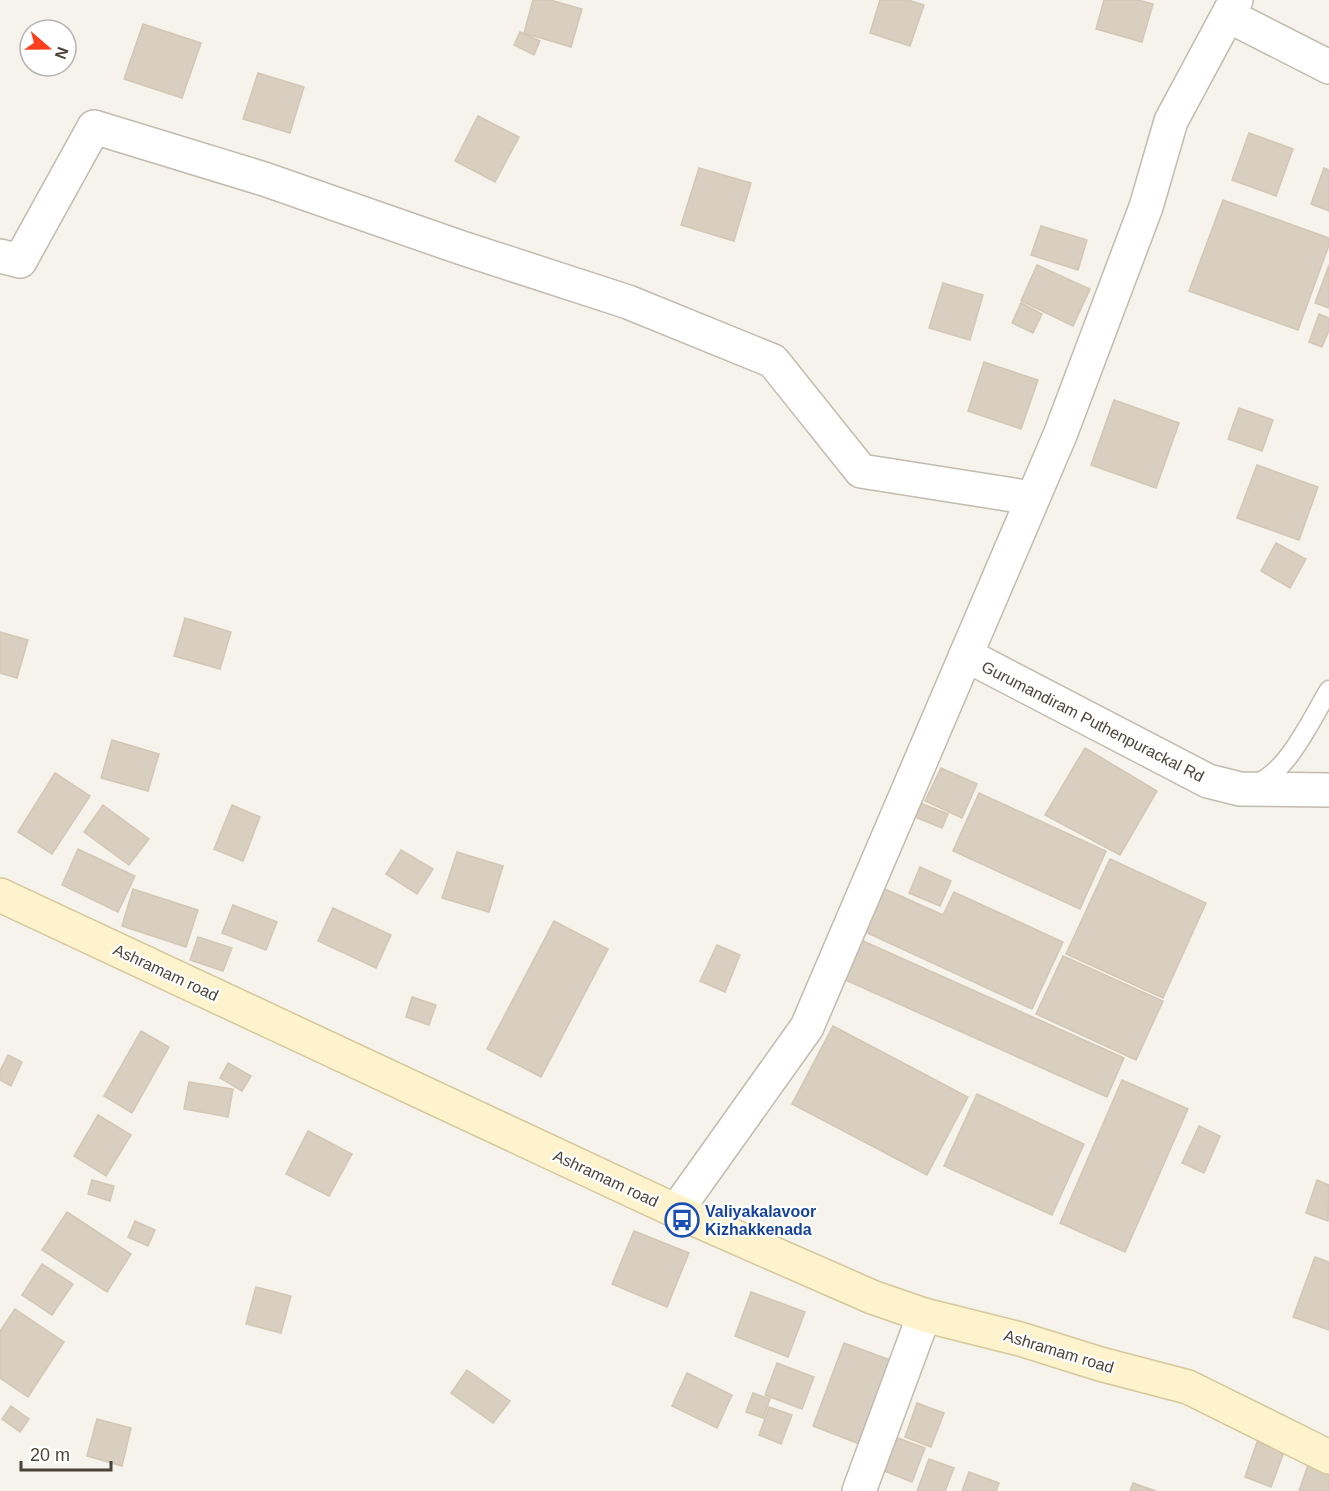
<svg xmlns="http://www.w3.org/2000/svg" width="1329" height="1491" viewBox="0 0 1329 1491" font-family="Helvetica,sans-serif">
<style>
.building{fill:#d8cfc1;stroke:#d3c7b4;stroke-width:1.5}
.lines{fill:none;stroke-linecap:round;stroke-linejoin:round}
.service-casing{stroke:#c2bbae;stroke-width:21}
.minor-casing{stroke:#c2bbae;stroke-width:36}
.tertiary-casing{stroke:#c2bbae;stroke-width:36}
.secondary-casing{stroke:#d6c79b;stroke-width:36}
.service{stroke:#fff;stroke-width:18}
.minor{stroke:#fff;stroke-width:33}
.tertiary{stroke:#fff;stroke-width:33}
.secondary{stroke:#fff3cd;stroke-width:33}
.labels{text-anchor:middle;stroke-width:4.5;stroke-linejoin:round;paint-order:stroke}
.street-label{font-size:16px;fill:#4b4439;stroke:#fff}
.transit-label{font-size:16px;font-weight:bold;fill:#164399;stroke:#fff;text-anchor:start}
</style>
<rect width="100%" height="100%" fill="#f6f3ec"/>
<path class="building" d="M533,0h17l32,9 -11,38 -47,-14z
M880,0h28l16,5 -14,41 -40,-13z
M1104,0h34l15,4 -11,38 -46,-13z
M143,24l58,19 -19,55 -58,-19z
M520,32l20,9 -6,14 -20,-10z
M258,73l46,14 -14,46 -47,-14z
M478,116l41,21 -24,45 -40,-21z
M1249,133l44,16 -17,47 -44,-16z
M699,168l52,15 -17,58 -53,-16z
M1324,168l5,2v41l-18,-7z
M1223,200l106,38v7l-31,85 -109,-39z
M1041,226l46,14 -9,30 -47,-15z
M1037,265l53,24 -17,37 -52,-25z
M1329,265v43l-14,-5z
M943,283l40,12 -13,45 -41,-12z
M1021,303l21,11 -9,19 -21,-10z
M1319,314l10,4v12l-7,17 -13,-5z
M984,362l54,18 -17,49 -53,-18z
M1114,400l65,23 -23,65 -65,-23z
M1239,408l34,12 -11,31 -34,-12z
M1257,465l61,22 -19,53 -62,-22z
M1276,543l30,16 -16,29 -29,-17z
M185,618l46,14 -11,37 -46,-13z
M0,632l28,8 -11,38 -17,-5z
M112,740l47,14 -11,37 -47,-13z
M1085,748l72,43 -37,64 -75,-40z
M941,768l36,16 -15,34 -37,-17z
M55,773l35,23 -38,58 -34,-22z
M979,793l127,58 -26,58 -127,-58z
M915,801l33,13 -6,14 -32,-13z
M103,805l46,34 -20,26 -45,-33z
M232,805l28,12 -17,44 -29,-12z
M78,849l57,27 -17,36 -56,-27z
M401,850l32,19 -16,25 -31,-20z
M457,852l46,14 -14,46 -47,-14z
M1110,859l96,44 -43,95 -97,-44z
M920,867l31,14 -11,25 -31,-13z
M133,889l65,21 -12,37 -64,-21z
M885,889l58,26 11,-23 109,50 -31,67 -167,-77z
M233,905l44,17 -11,28 -44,-17z
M333,908l58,27 -15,33 -58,-27z
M554,921l54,28 -67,128 -54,-28z
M198,937l34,11 -9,23 -33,-11z
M861,940l263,118 -17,39 -264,-118z
M717,945l23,10 -15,37 -25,-11z
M1063,956l100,45 -27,59 -100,-46z
M412,997l24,8 -7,20 -23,-8z
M833,1026l135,71 -41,78 -135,-71z
M141,1031l28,16 -37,66 -28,-17z
M8,1055l14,7 -11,24 -11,-6v-9z
M228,1063l23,13 -9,15 -22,-13z
M1122,1080l66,29 -63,143 -65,-29z
M189,1082l44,7 -5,28 -44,-8z
M977,1094l107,50 -32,71 -108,-49z
M98,1115l33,20 -25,41 -32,-20z
M1199,1126l21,10 -16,37 -22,-10z
M308,1131l44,23 -23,42 -43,-22z
M92,1180l22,6 -4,15 -22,-7z
M1317,1180l12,5 -1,36 -22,-8z
M67,1212l64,42 -24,38 -65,-42z
M135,1221l20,9 -7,16 -20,-9z
M634,1231l55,22 -22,54 -55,-23z
M1315,1257l14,5v68l-36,-13z
M42,1264l31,20 -21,31 -30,-20z
M256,1287l35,9 -10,37 -35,-9z
M751,1292l54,20 -17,45 -53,-21z
M15,1309l49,33 -36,55 -28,-19v-47z
M844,1343l49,18 -31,84 -49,-19z
M777,1363l37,14 -12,32 -37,-14z
M467,1370l43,31 -17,22 -42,-30z
M687,1373l45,22 -15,33 -45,-22z
M753,1393l17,6 -7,19 -17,-6z
M917,1403l27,10 -13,34 -26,-10z
M11,1406l18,13 -9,13 -18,-13z
M769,1407l23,8 -11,29 -22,-9z
M97,1419l34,9 -9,38 -35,-10z
M895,1437l30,11 -13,34 -30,-12z
M1257,1442l27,10 -13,35 -26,-10z
M929,1459l25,9 -9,23h-28z
M1309,1462l20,7v22h-30z
M969,1472l30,11 -3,8h-34z
M1133,1483l23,8h-26z"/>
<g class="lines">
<defs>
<path id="service" d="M1253,785c34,-11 58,-65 76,-95"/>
<path id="minor" d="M1229,16l100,51
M0,256l20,5 74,-134 170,52 198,69 166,54 145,59 88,110 171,27
M966,655l242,126 32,8 89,1"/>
<path id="tertiary" d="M676,1211l131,-184 253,-592 86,-228 25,-86 65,-121
M859,1491l65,-176"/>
<path id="secondary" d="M0,895l676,316 196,86 52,18 96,24 80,25 88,23 141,70"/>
</defs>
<use href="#service" class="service-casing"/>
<use href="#minor" class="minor-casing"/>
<use href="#tertiary" class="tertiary-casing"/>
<use href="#secondary" class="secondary-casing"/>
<use href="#service" class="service"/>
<use href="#minor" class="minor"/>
<use href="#tertiary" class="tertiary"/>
<use href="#secondary" class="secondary"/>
</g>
<defs>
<symbol id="bus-ring" viewBox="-11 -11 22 22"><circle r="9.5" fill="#fff" stroke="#1a4fb4" stroke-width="1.5"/><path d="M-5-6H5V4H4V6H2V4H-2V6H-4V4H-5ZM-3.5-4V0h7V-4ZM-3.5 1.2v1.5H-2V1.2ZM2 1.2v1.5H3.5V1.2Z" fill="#1a4fb4"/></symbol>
</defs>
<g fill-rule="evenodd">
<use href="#bus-ring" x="663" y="1201" width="38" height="38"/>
</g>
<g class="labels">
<g class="street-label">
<text transform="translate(1093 721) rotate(27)" y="6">Gurumandiram Puthenpurackal Rd</text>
<text transform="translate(166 972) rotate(25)" y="6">Ashramam road</text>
<text transform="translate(606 1178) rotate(25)" y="6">Ashramam road</text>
<text transform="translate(1059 1351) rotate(17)" y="6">Ashramam road</text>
</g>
<g class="transit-label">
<text x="705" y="1217">Valiyakalavoor<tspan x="705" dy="18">Kizhakkenada</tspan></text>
</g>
</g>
<g transform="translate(48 48) rotate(110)"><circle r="28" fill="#ffffff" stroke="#b7b4b0" stroke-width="1.5"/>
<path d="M0-4.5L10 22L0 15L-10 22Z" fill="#fc3f1d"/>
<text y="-9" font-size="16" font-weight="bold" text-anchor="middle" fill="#4b4439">N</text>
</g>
<path d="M21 1461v9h90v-9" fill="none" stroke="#4b4439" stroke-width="3"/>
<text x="30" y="1461" font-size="18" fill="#4b4439" stroke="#ffffff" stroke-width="4.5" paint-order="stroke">20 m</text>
</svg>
